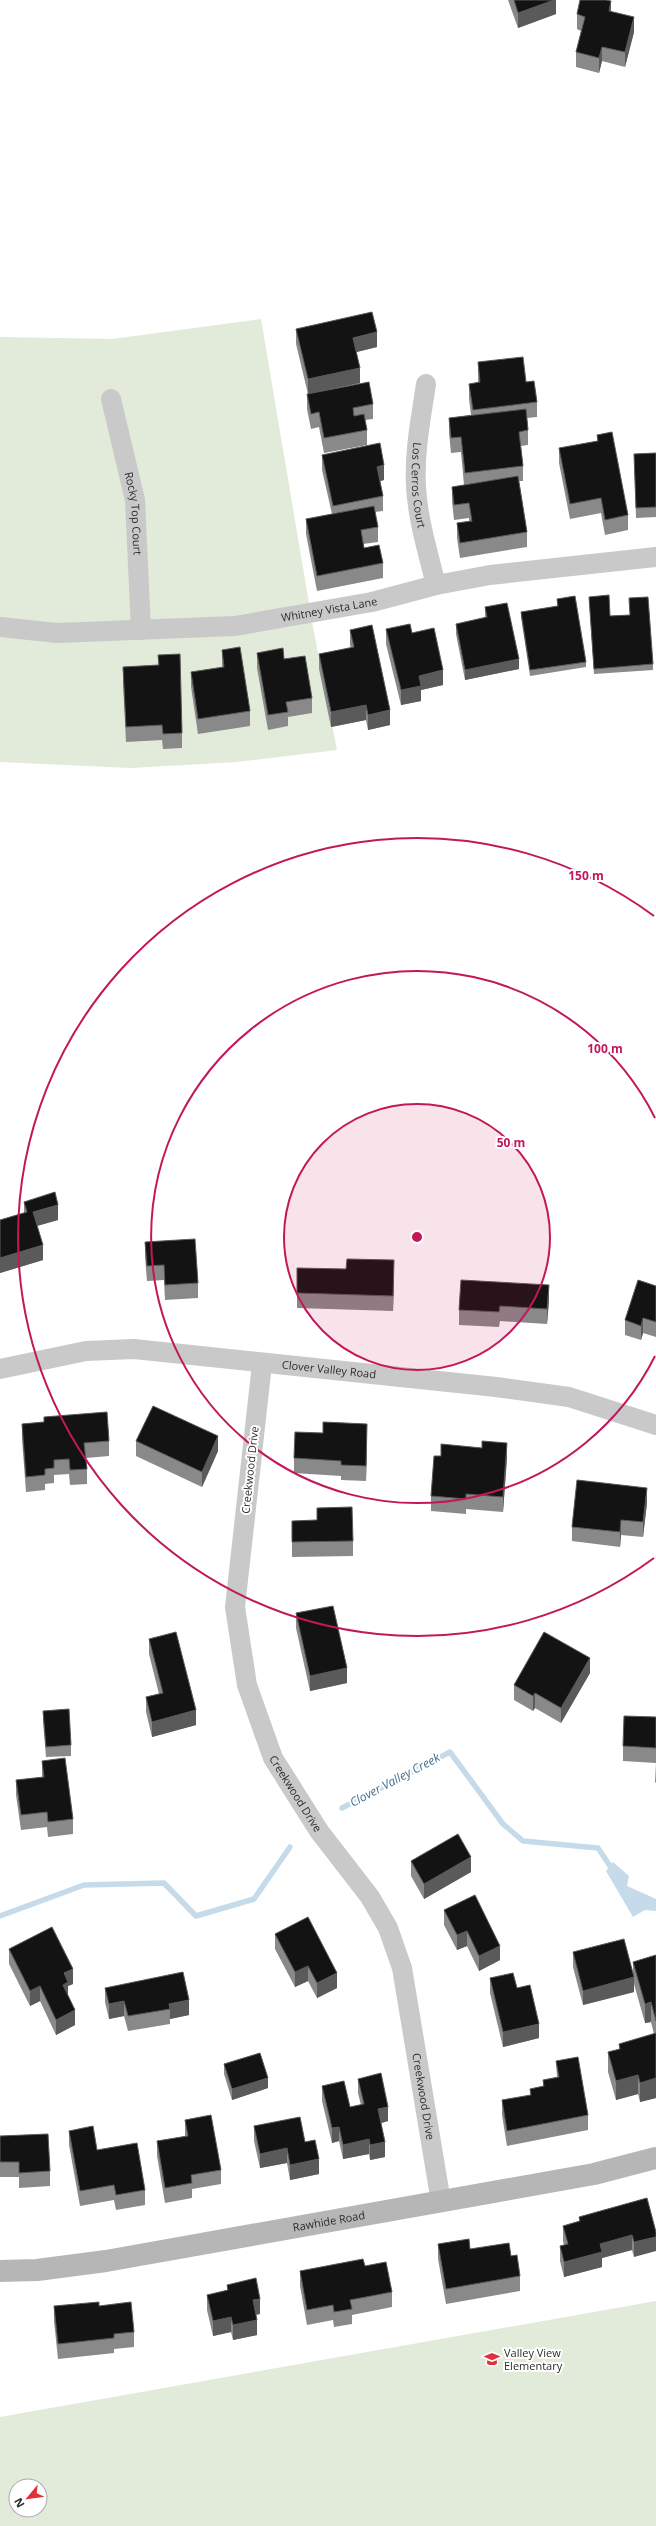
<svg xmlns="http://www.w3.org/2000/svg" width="656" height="2526" viewBox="0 0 656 2526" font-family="'Open Sans',sans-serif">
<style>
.green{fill:#e2eada;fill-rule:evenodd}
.water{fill:#c6dbea}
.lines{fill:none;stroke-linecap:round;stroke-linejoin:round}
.stream{stroke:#c6dbea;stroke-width:5.5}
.street{stroke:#c9c9c9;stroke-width:20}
.secondary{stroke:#b6b6b6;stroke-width:22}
.wall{fill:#898989}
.shaded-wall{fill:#5a5a5a}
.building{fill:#131313;stroke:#5a5a5a}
.ring{fill:none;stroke:#c2185b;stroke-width:2}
.labels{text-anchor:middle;stroke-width:4;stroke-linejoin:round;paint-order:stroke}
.street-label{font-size:11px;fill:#2c2c2c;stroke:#fff}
.poi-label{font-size:11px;fill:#2c2c2c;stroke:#fff;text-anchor:start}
.water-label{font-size:12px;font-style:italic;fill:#3c6c8c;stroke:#fff}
.centre{fill:#c2185b;stroke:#fff;stroke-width:2}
.ring-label{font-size:12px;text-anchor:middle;font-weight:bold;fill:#c2185b;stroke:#fff;stroke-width:4;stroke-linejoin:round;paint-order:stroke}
</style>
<rect width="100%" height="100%" fill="#fff"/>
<path class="green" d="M261,319l52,308 24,123 -100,12 -106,6 -131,-6v-425l112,2z
M656,2301v225h-656v-109zM16,2486h24v24h-24z"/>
<path class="water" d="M613,1862l16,14 -2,10 29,13v12l-11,-1 -12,7 -27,-46z"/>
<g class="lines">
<path class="stream" d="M342,1808l108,-56 53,72 20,17 75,7 12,18
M0,1916l84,-31 80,-2 32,33 58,-17 36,-52"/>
<g class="street">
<path id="s1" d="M426,384c-5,34 -12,68 -10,103 2,33 12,66 20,98"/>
<path id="s2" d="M111,399l24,101 6,130"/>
<path id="s3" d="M0,627l57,6 178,-7 137,-24 64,-17 54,-10 166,-18"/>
<path id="s4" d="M262,1364l-27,243 12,78 26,73 46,73 51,66 18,31 14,40 39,234"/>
<path id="s5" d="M0,1369l86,-18 48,-2 362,38 73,10 87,28"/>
</g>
<path class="secondary" id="s6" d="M0,2271l37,-1 69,-9 488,-87 62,-16"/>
</g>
<path class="wall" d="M508,0h48v14l-38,14z
M611,11l23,21 -9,35 -23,-6 -3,12 -23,-6v-15l5,-21 -4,-2v-15z
M296,329l81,18 -21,5 4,31 -39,8 52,13v15l-8,1 2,10v15l-43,8 -5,-26 -8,2 -4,-20v-15h1l-12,-50z
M478,362l48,20 11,20v15l-10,1 1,12v15l-7,1 2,20v15h-4l8,51v15l-67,11 -3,-20v-15l12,-2v-3l-15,2 -2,-19v-14l12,-2 -3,-33 -10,1 -2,-20v-15l22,-3 -2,-16v-15l9,-1z
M597,435l31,80v15l-23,5 -4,-22 -31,6 -11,-56v-15l38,-7z
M656,453v64l-20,1 -2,-64z
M322,455l62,25 -4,1 3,15v15l-8,1 3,15v15l-15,2 1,4 19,15v15l-66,13 -11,-57v-15l26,-5 -10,-44z
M589,597l21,19 20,-1 -1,-17 24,66v6l-59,4z
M557,599l29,63v5l-56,9 -9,-59v-5l36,-6z
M485,607l34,62 -54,11 -9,-46v-10l29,-6z
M386,629l26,4 31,52 -22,5v11l-20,4 -15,-61z
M350,630l40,95 -22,5 -2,-10 -35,7 -12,-58v-15l32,-6 -1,-3z
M222,650l28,61v15l-52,8 -7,-47v-15l31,-5z
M257,653l27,6 28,39v15l-24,4v9l-20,4 -11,-62z
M158,655l24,78v15l-19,1 -1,-9 -36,2 -3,-60v-15l35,-2z
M24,1202l34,18 -21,6 6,34 -43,13v-53l24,-7z
M145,1242l53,41v15l-33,2 -1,-20 -17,1 -2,-24z
M394,1275l-1,36 -96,-3v-15z
M656,1286v51l-13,-4 -2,7 -16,-5v-15z
M549,1300l-2,24 -47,-3 -1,6 -40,-2v-15z
M44,1417l65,24v15l-23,2 1,11v15l-17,1 -1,-11 -15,1v8l-9,1v6l-19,2 -4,-53v-15l22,-2z
M367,1439l-1,42 -25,-1v-4l-47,-3v-15z
M136,1441l82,10 -16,36 -66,-31z
M507,1458l-4,54 -37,-3v5l-35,-3v-15z
M647,1503l-4,34 -22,-2 -1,12 -48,-6v-14z
M292,1521l61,20v15l-61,1z
M296,1613l51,70 -37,8 -14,-63z
M149,1639l47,86 -44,12 -6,-25v-15l13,-3 -10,-40z
M590,1673l-29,50 -26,-15 -2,3 -19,-11v-15z
M43,1711l28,34v11l-25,1 -3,-36z
M656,1717v66l-1,-1 1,-19 -33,-2v-15z
M42,1761l31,58v15l-25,3 -1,-10 -26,3 -5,-35v-15l26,-3z
M411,1861l60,11 -47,27 -13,-23z
M444,1910l56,50 -21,11 -12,-25 -10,4 -13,-25z
M275,1934l62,54 -20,10 -9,-17 -13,6 -20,-38z
M9,1949l64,35 -5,2v11l7,28 -19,10 -16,-34 -10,5 -21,-42z
M573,1952l60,21v-11l23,-7v143l-16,4 -2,-8 -22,6 -8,-28v-20l11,-3v-5l35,-10 -3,-12 -6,1 -11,-39v8l-51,13 -10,-38z
M490,1978l27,10 22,50 -36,9 -13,-54z
M105,1988l84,27 -19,4v5l-42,7 -4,-15 -15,3 -4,-17z
M556,2061l32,54v15l-81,16 -5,-31v-15l28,-5v-6l13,-3v-6l14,-3z
M224,2064l44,24 -36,12 -8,-26z
M358,2079l30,42 -7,2 4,34 -15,3 -1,-6 -26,5 -4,-18 -7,2 -10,-42v-15l28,21 11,-2 -3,-12z
M185,2120l36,50v14l-29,5v9l-27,5 -8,-47v-15l28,-5z
M254,2126l51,16 14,32 -29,6 -3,-17 -27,5 -6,-27z
M69,2131l28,19 48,40v15l-29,5 -2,-10 -34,6 -11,-61z
M0,2136l50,35v15l-31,2v-11h-19z
M647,2198l-13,59 -2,-7 -30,8v9l-38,10 -4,-16v-15l4,-1 -1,-4v-15l16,-5v-4z
M438,2244l73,12 9,20v15l-74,13 -8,-45z
M365,2266l27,26v15l-40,8v9l-18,3 -1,-7 -26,5 -7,-39v-15z
M227,2285l33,29 -4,1 1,20 -24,5 -2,-8 -18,4 -6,-26v-15l20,-4z
M54,2306h45l35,26v15l-20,2v4l-56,6 -4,-38z"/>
<path class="shaded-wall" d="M554,0h2v14l-38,14v-15z
M611,1v15l-2,-5z
M634,17v15l-9,35v-15z
M602,47v14l-3,12v-15z
M377,332v15l-24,6v-15z
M360,368v15l-52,11v-15z
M384,465v15l-7,2v-15z
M519,659v10l-54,11v-10z
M443,670v15l-22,5v11l-20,4v-15l18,-14z
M366,705v15l-35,7v-15z
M390,710v15l-22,5v-15z
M58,1205v15l-25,7v-15z
M43,1245v15l-43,13v-15z
M394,1260v15l-1,36v-15z
M549,1285v15l-2,24v-15z
M643,1318v15l-2,7v-14z
M367,1424v15l-1,42v-15z
M218,1436v15l-16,36v-15z
M507,1443v15l-4,54v-15z
M647,1488v15l-4,34v-15z
M621,1520v15l-1,12v-15z
M590,1658v15l-29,50v-15z
M347,1668v15l-37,8v-15z
M535,1693v15l-2,3v-15z
M196,1710v15l-44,12v-15z
M471,1857v15l-47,27v-15z
M467,1931v15l-10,4v-15z
M500,1946v14l-21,11v-15z
M308,1966v15l-13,6v-15z
M73,1969v15l-5,2v11l-5,-12 1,-12z
M337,1973v15l-20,10v-15z
M634,1977v15l-51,13v-14z
M40,1986v15l-10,5v-15z
M189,2000v15l-19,4v-10l-1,-5z
M124,2001v15l-15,3v-15z
M651,2002v20l-6,1v-19z
M75,2010v15l-19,10v-15z
M539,2024v14l-36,9v-15z
M638,2075v19l-22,6v-19z
M268,2078v10l-36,12v-11z
M656,2078v20l-16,4v-19z
M388,2107v14l-10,3v-15z
M339,2127v14l-7,2v-15z
M369,2139v15l-26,5v-14z
M385,2142v15l-15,3v-15z
M287,2148v15l-27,5v-14z
M319,2159v15l-29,6v-15z
M632,2235v15l-30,8v9l-38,10v-15l36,-18z
M656,2237v14l-22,6v-15z
M260,2299v15l-7,1v-15z
M231,2317v15l-18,4v-15z
M257,2320v15l-24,5v-15z"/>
<path class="building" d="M514,0h40l-36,13z
M580,0h26l5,1 -2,10 25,6 -9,35 -23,-5 -3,11 -23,-6 9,-35 -8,-3z
M372,312l5,20 -24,6 7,30 -52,11 -12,-50z
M523,357l3,25 8,-1 3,21 -64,8 -4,-26 11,-2 -2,-20z
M369,382l4,22 -20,4 1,8 10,-2 3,16 -43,8 -5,-26 -8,2 -4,-20z
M526,409l2,21 -9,2 4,34 -58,7 -4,-36 -10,1 -2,-20z
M612,432l16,83 -23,5 -4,-22 -31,6 -11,-56 39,-7 -1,-6z
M380,443l4,22 -7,2 6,29 -50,10 -11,-51z
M656,453v54l-20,1 -2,-54z
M518,476l9,56 -67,11 -3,-20 15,-2 -3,-18 -15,2 -2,-18z
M374,506l4,21 -17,3 3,18 15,-3 4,18 -66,13 -11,-57z
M609,595l1,21 20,-1 -1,-17 19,-1 5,67 -59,5 -5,-72z
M575,596l11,66 -56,8 -9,-58 37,-6 -1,-7z
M507,603l12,56 -54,11 -9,-46 31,-7 -2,-10z
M410,624l2,9 22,-5 9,42 -24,6 2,10 -20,4 -15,-61z
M372,625l18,85 -22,5 -2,-10 -35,7 -12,-58 35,-7 -4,-17z
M240,647l10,64 -52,8 -7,-47 33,-5 -2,-17z
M283,648l1,11 21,-3 7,42 -26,4 2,10 -20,3 -11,-62z
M180,654l2,79 -19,1 -1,-9 -36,2 -3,-60 36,-2 -1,-10z
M55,1192l3,13 -25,7 10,33 -43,13v-38l27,-8 -3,-10z
M195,1239l3,44 -33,2 -1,-20 -17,1 -2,-24z
M347,1259l47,1 -1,36 -96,-3v-25l49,1z
M461,1280l88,5 -2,24 -47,-3 -1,6 -40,-2z
M638,1280l18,6v36l-13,-4 -2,8 -16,-6z
M153,1406l65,30 -16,36 -66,-31z
M107,1412l2,29 -25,2 3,26 -17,1 -1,-11 -15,1v8l-9,1v6l-19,2 -4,-53 22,-2v-5z
M323,1422l44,2 -1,42 -25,-1v-4l-47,-3 1,-26 28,1z
M482,1441l25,2 -4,54 -37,-3v5l-35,-3 3,-40h7v-12l41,4z
M577,1480l70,8 -4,34 -22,-2 -1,12 -48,-5z
M352,1507l1,34 -61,1v-21l25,-1v-12z
M333,1606l14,62 -37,8 -14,-63z
M176,1632l20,78 -44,12 -6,-25 17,-4 -14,-54z
M544,1632l46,26 -29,50 -26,-15 -2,3 -19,-11z
M69,1709l2,36 -25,2 -3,-36z
M624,1716l32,1v31l-33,-2z
M65,1758l8,61 -25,3 -1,-10 -26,3 -5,-35 28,-3 -2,-16z
M458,1834l13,23 -47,27 -13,-23z
M475,1895l25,51 -21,10 -12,-25 -10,4 -13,-25z
M308,1917l29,56 -20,10 -9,-17 -13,6 -20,-38z
M52,1927l21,42 -9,4 4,9 -5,3 12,25 -19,10 -16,-34 -10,5 -21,-42z
M624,1939l10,38 -51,14 -10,-39z
M656,1955v66l-5,-19 -6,2 -12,-42z
M183,1972l6,28 -20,4 1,5 -42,7 -4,-15 -15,3 -4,-16z
M513,1973l4,15 13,-3 9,39 -36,8 -13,-54z
M656,2033v45l-16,5 -2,-8 -22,6 -8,-29 12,-3 -1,-5z
M260,2053l8,25 -36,11 -8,-25z
M578,2057l10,58 -81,16 -5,-31 29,-5 -1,-6 14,-3 -1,-6 16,-3 -3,-16z
M381,2073l7,34 -10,2 7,33 -15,3 -1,-6 -26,6 -4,-18 -7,1 -10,-42 22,-5 6,26 14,-3 -6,-25z
M211,2115l10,55 -30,5 1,8 -27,5 -8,-47 31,-5 -3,-16z
M300,2117l5,25 10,-2 4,19 -29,6 -3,-17 -27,6 -6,-28z
M93,2126l4,24 40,-7 8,47 -29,5 -2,-10 -34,6 -11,-60z
M48,2134l2,37 -31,2v-11h-19v-26z
M647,2198l9,34v5l-22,5 -2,-7 -32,9 2,8 -38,10 -4,-16 8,-2 -5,-18 17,-5 -1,-4z
M469,2239l1,10 39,-6 2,13 6,-1 3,21 -74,13 -8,-45z
M363,2259l2,7 21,-4 6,30 -42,8 2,9 -18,3 -1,-7 -26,5 -7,-39z
M256,2278l4,21 -7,1 4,20 -24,5 -2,-8 -18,4 -6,-26 21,-5 -1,-5z
M99,2302v4l32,-4 3,30 -20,2v4l-56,6 -4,-38z"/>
<circle cx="417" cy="1237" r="133" fill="#c2185b" fill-opacity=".12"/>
<g class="ring">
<circle cx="417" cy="1237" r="133"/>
<path d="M655 1356A266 266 0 1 1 655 1118"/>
<path d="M654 1558A399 399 0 1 1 654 916"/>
</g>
<defs>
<symbol id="school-bare" viewBox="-9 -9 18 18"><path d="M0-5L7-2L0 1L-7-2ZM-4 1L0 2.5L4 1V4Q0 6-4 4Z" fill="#e2303b" stroke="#fff" stroke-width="2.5" paint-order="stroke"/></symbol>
</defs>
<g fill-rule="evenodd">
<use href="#school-bare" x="481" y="2348" width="22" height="22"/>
</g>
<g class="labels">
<g class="street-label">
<text dy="4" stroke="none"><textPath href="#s1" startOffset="102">Los Cerros Court</textPath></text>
<text dy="4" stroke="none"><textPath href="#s2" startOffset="117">Rocky Top Court</textPath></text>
<text dy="4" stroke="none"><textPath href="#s3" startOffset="331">Whitney Vista Lane</textPath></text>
<text dy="4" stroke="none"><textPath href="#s5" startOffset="332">Clover Valley Road</textPath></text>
<text transform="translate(250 1470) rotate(-84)" y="4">Creekwood Drive</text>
<text dy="4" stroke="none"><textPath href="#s4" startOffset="443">Creekwood Drive</textPath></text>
<text dy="4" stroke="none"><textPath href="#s4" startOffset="779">Creekwood Drive</textPath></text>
<text dy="4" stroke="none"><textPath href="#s6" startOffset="333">Rawhide Road</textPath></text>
</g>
<g class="poi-label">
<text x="504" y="2357">Valley View<tspan x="504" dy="13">Elementary</tspan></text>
</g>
<g class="water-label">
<text transform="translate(395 1780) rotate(-28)" y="4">Clover Valley Creek</text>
</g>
</g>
<circle cx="417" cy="1237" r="6" class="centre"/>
<g class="ring-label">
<text x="586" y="880">150 m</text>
<text x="605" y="1053">100 m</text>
<text x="511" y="1147">50 m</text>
</g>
<g transform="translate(28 2498) rotate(241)"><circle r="19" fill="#ffffff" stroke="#ababab"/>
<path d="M0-3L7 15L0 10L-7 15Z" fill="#e2303b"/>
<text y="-6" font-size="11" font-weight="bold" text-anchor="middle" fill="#2c2c2c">N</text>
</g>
</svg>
